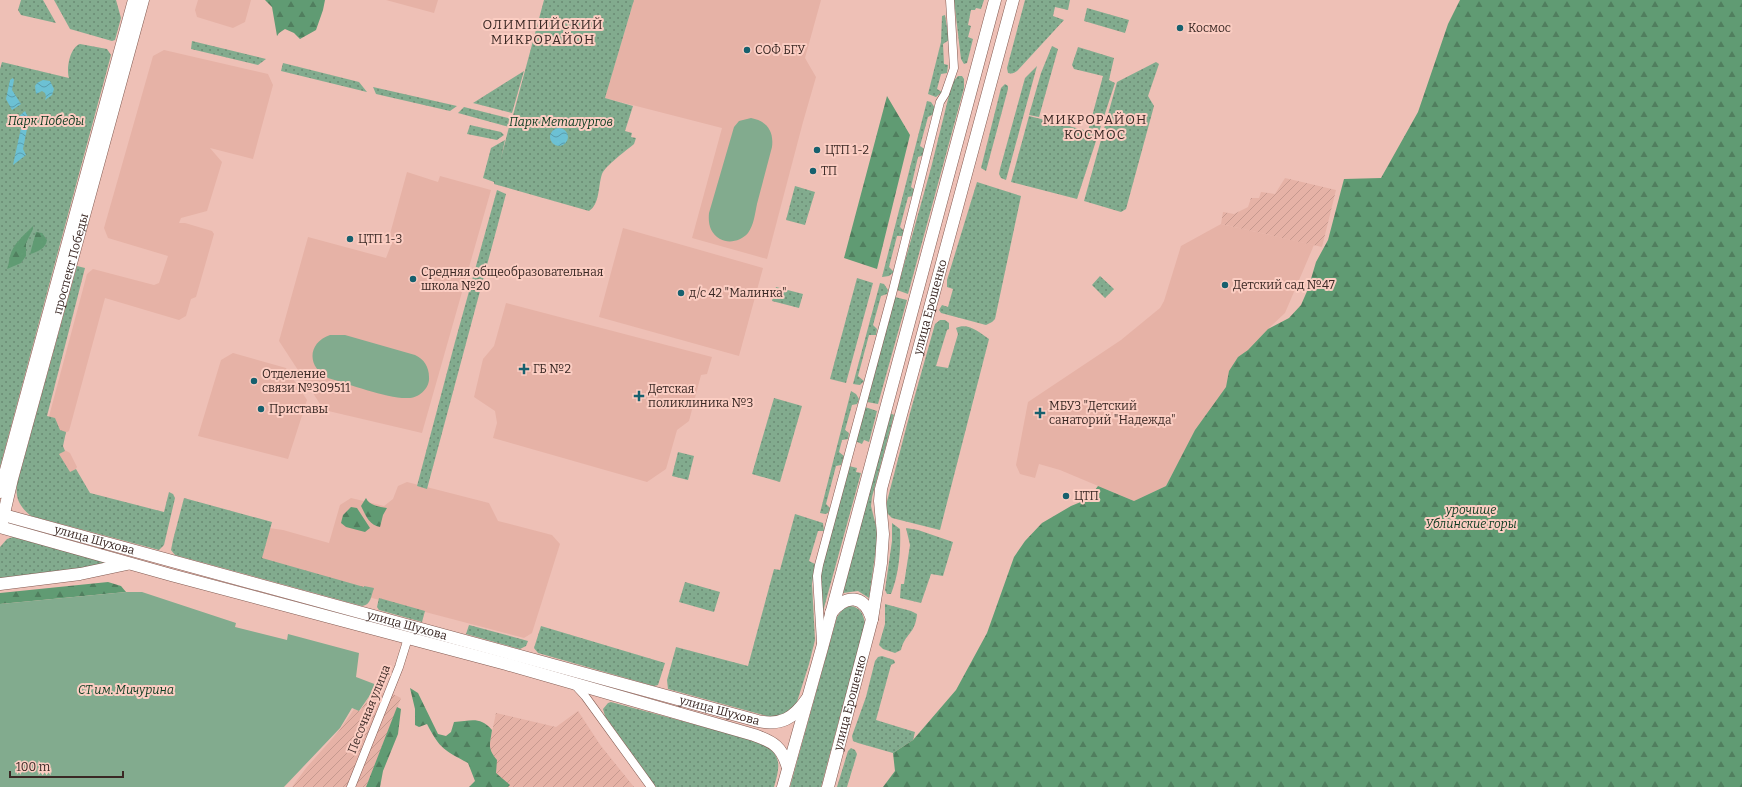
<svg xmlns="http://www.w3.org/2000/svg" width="1742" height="787" viewBox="0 0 1742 787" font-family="Bitter,serif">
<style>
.built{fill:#e6b2a6}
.industrial{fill:url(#industrial-furrows)}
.grass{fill:url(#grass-dots)}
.forest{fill:url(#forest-firs)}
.garden{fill:#82ab8e}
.water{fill:url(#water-waves)}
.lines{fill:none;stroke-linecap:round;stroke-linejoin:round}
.minor-casing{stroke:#825a51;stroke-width:9}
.secondary-casing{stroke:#825a51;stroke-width:13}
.minor{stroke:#fff;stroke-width:8}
.secondary{stroke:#fff;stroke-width:12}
.poi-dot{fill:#16606e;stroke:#fbcdc2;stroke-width:1.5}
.labels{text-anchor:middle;stroke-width:4;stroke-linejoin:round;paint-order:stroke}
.poi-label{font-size:12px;fill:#3a2824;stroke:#fbcdc2;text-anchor:start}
.park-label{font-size:12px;font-style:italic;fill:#09391e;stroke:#fbcdc2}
.street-label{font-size:12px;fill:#3a2824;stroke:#fbcdc2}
.neighbourhood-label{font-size:13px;letter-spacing:1px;fill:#3a2824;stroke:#fbcdc2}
</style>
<defs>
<pattern id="industrial-furrows" width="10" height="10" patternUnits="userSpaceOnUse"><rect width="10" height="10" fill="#e6b2a6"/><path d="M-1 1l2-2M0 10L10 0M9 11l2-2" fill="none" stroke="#c6998f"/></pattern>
<pattern id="grass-dots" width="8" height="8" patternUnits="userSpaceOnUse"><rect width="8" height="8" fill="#82ab8e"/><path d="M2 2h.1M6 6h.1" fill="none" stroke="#6b8b74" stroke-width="1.8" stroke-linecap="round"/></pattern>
<pattern id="forest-firs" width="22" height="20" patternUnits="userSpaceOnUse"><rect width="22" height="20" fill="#609b73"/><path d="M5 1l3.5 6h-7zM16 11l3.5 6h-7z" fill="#507e5e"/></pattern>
<pattern id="water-waves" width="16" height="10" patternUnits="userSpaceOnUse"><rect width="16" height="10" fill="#6cc1d4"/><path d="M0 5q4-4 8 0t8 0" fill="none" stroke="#5a9dac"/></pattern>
</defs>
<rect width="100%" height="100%" fill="#eec0b6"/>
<path class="built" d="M198,0h53l-6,22 -12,6 -36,-11 -2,-7z
M386,0h52l-4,13z
M634,0h187l-16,58 11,19 -13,45 -36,137 -75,-21 30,-110 -117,-30z
M164,50l104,24 5,11 -20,74 -43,-11 12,14 -15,49 -26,7 -2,5h6l27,8 2,3 -18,63 -5,2 -5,17 -7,4 -74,-22 -36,133 -10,5 -11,-16 39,-146 6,-5 61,16 5,-2 9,-27 -60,-18 -4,-10 49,-172z
M407,172l31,10 2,-6 51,14 -69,243 -98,-23 -45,-69 29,-104 78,21 7,-18 -3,-6z
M1221,224l93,21 -29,68 -17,16 -6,25 -67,77 -29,55 -32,15 -74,-31 -21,-6 -4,14 -15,-4 -4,-9 12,-63 93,-62 39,-32 4,-7 17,-55z
M623,228l140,40 -24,88 -140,-39z
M506,303l206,54 -5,17 -6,1 -12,46 -12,9 -11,39 -19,13 -154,-44 4,-15 -2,-12 -21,-14 9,-38 11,-13z
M233,353l53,15 21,32 -19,59 -90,-23 23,-76z
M61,448l9,5 7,14 -7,11 -15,-28z
M407,482l82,21 9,18 54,14 8,9 -28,89 -8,5 -270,-71 8,-40 21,3 46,13 11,-38 11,-7 33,8 9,-7 5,-13z"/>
<path class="industrial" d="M1285,178l51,12 -14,57 -101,-23 2,-12 11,2 14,-7 3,-9h8l2,-6 14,2z
M372,693l21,1 8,4 -35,89h-74l14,-19 33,-37 15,-22 6,2z
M578,711l23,35 33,41h-157l6,-13 13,-61 60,14z"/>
<path class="grass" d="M21,0h22l13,23 -35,-8 -3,-5z
M54,0h62l5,18 -6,22 -3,1 -42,-12z
M544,0h90l-29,98 28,8 -8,25 7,2 -1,4 5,1 -2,6c-7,6 -29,22 -32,30 -4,12 -2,30 -13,37l-95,-27v-2l-11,-4 8,-30 14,-8 -4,18 8,-31 -51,-14 6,-6 48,12z
M954,0h30l-3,9 -5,-1 -1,2h-4l-3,15 3,1 -3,11 5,2 -6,24 -3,1 -3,-5z
M1025,0h45l-2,10 -13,-3 -2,9 11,4 -46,50c-3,3 -6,4 -10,3l-1,-5z
M1087,8l42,12 -4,13 -41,-12z
M945,15l4,25 -6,4 1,20 4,1 -1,8 -6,1 -4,15 5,3 -6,5 -8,-3 13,-52 1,-26z
M192,41l74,18 -8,6 -67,-16z
M80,44l27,5 4,6 -111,412v-398l2,-7 67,16c-3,-9 1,-31 11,-34z
M1052,46l6,3 -19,68 -10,-2 12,-42z
M1078,47l36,11 -5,22 6,3 -38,116 -66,-17 18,-66 59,15 15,-55 -29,-7 -2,-4z
M1156,62l3,2 -11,32 6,10 -28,103 -5,3 -37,-11 33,-119z
M283,63l76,19 8,10 -86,-21z
M1037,66l-31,114 -5,-2 -2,-4 1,-5 25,-91z
M524,71l-12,42 -39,-10z
M958,76h4l2,3v9l-56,206 -11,-4 34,-122 21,-85z
M1005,84l3,2v3l-22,82 -5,-3 20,-80z
M373,87l84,19 -7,5 -74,-17z
M927,101l4,1 4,6 -1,6 -6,3 -8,29 6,4 -2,5 -6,2 -7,30 4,3 -2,6 -5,1 -8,30 4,4 -1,5h-6l-8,31 5,5 -5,4 -7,1z
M470,125l31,7 3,3 -7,5 -30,-6z
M977,182l44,14 -26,123 -3,3 -6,3 -45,-12 -2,-3 3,-5 6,2 5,-18 -6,-2v-7z
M795,186l20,6 -10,33 -19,-5z
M497,190l9,4 -79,295 -10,-3 38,-144z
M77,266l8,2 -38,148 8,2 5,12 6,2 -3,14 2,5 -6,3 11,18 6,-3 14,24 74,19 5,-20 4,2 2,4 -11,47 -5,5 -128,-34c-11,-9 -16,-17 -14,-32z
M1100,276l14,13 -9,9 -13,-13z
M857,278l16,5 -27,100 -16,-4z
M880,283l4,1 4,6 -1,4 -6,2 -8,29 4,4 -1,6h-7l-11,41 6,5 -4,4 -7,-1z
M776,287l27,7 -4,14 -27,-7z
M895,297l12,3 -29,104 -11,-2z
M940,320h5l4,3v6l-2,1 -11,36 12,2 10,-34 -2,-6c12,-6 24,5 33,11l-49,191 -48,-12 -5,-5 -2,-4 25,-96 25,-89z
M851,391l5,3 3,5 -2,5 -5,1 -7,25 4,3 -1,6 -6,1 -3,12 5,4 -3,9 -5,1 -10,38 4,4 -2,5 -3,1 -5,-1z
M774,398l28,8 -22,76 -28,-8z
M865,407l12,4 -8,31 -5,-2 -2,4 -7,-3z
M890,413l4,2 -22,82 -1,9 7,28 -9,64 -11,-7 -15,2z
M678,452l16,4 -6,24 -16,-4z
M849,466l8,2 -1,4 5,1 -39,142 -1,-44z
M184,498l88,24 -10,36 102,29v-1l10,2c-3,8 -3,17 -12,18l-187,-51 -4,-5 2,-10z
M795,514l28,9 1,8h-6l-9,30 6,3 -3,20 3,56 -6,24 -13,41 -12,9 -14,3 -102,-28 -1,-9 9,-33 72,19 26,-97 6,1z
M892,523l8,6c1,21 -1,45 -9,65h-4l-2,-4 7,-49z
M906,528l12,2 35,12 -10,34 -12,-2 -10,29 -21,-5 1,-14h3l6,-39z
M13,537l94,26 -27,7 -80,9v-32l7,-8z
M685,582l35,10 -6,20 -35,-10z
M379,598l46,13 -3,11 -43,-12 -2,-3z
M885,604l26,7 6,3c-2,21 -12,19 -16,36l-6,3 -12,-4 -4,-4 6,-21z
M850,606c10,1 13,7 15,17l-44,164h-31l47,-170 6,-8z
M469,625l59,16 -2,5 -6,3 -54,-15z
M541,626l124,37 -7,22 -4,1 -116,-33 -4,-5z
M882,656l12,4 1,3 -4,2 -15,55 39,12 -2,8 -20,13 -35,-10 -5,-2 -1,-5 14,-39 9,-36 3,-4z
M611,702l153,41c18,14 16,23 10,44h-118l-51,-71 -2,-7 5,-6z
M851,748l4,2 2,4 -10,33h-10l11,-36z"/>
<path class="forest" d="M265,0h60l-2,10 -7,20 -16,9 -6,-6 -9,-4 -6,4 -2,3 -5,-29z
M1460,0h282v787h-859l12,-16 -2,-18 20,-13 43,-50 31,-57 27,-76 11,-16 17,-18 29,-17 17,-7 10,-13 36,15 32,-15 29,-56 31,-43 3,-16 9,-14 10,-7 20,-21 21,-11 12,-13 7,-16 8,-27 12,-22 16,-61 37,-1 37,-66 30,-88z
M887,96l23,39 -33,134 -33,-11z
M33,226v3l-7,14v13l-5,7 -14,6c2,-5 2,-9 3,-13 3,-12 14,-21 23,-30z
M36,232l6,1 5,7c-1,8 -9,12 -17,14z
M366,498c3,7 13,9 21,10l-4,7 -3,12c-11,-2 -14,-11 -19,-21z
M351,507l6,1 13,20 -5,4 -19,-5 -5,-4 2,-8z
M108,582l13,4 5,6 -126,12v-11z
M410,688l8,5 20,41 8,2 5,-4 3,-10c17,-1 26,-6 38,8 -2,15 -5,18 5,30l-1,13 14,12 -2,2h-39l6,-6 -7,-18c-24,-13 -28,-14 -41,-39l-8,3 -4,-2v-16z
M397,707l4,2 -3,25 -15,37 -3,16h-14z"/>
<path class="garden" d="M751,118c16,3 23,13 21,29 -5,19 -10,38 -15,57 -2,9 -3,21 -9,29 -7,8 -19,11 -28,6 -10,-6 -12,-15 -11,-26l25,-86 5,-6z
M330,335h15l70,20c9,4 14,12 14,22 1,11 -10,21 -21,21 -20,1 -59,-14 -80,-20 -21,-11 -21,-35 2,-43z
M126,592h16l94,31 -1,4 52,13 1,-6 71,19 -3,24 21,8 -18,26 -7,-3 -12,20 -56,59h-284v-183z"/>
<path class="water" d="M13,78l1,2 -2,10 9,14 -9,6 -6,-11 4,-19z
M43,80l7,1 4,8 -2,6 -7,5 1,-3 -1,-4 -3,-2 -6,3 -1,-8 2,-3z
M25,111l4,8 -6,30 3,6 -13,10 8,-37v-5l-4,-5z
M550 137a9 9 0 1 1 18 0a9 9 0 1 1-18 0Z"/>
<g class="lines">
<defs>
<path id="minor" d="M821,642l-4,-66 2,-11 73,-271 48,-192 5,-8 9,-26 -4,-68
M575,685l10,11 66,91
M351,787l48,-120 9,-29"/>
<g id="secondary">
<path d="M0,492l134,-492"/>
<path id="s1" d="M0,514l758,207c23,5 36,-3 49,-22"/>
<path id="s2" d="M2,522l10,-43 131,-479"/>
<path d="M0,527l171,48 335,89 248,71c20,7 28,12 34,33"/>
<path d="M0,584l80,-10 47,-10"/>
<path d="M831,613c15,-19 33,-19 41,6"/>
<path d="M783,787l39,-139 173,-648"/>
<path id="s3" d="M828,787l44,-168 9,-56 2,-29 -3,-33 1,-12 132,-489"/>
</g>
</defs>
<use href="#minor" class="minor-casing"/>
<use href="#secondary" class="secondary-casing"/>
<use href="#minor" class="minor"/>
<use href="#secondary" class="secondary"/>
</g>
<g class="poi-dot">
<circle cx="1180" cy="28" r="4"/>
<circle cx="747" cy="50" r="4"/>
<circle cx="817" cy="150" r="4"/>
<circle cx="813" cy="171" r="4"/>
<circle cx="350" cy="239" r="4"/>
<circle cx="413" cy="279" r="4"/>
<circle cx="1225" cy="285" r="4"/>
<circle cx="681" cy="293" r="4"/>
<path d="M522 363h4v4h4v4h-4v4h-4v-4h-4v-4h4z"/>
<circle cx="254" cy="381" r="4"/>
<path d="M637 390h4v4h4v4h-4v4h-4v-4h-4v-4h4z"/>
<circle cx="261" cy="409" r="4"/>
<path d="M1038 407h4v4h4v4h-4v4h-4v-4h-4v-4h4z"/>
<circle cx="1066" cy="496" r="4"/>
</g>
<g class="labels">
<g class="poi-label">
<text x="1188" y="32">Космос</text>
<text x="755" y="54">СОФ БГУ</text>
<text x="825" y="154">ЦТП 1-2</text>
<text x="821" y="175">ТП</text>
<text x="358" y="243">ЦТП 1-3</text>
<text x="421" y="276">Средняя общеобразовательная<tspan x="421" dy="14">школа №20</tspan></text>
<text x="1233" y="289">Детский сад №47</text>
<text x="689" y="297">д/с 42 "Малинка"</text>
<text x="533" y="373">ГБ №2</text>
<text x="262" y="378">Отделение<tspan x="262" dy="14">связи №309511</tspan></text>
<text x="648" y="393">Детская<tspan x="648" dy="14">поликлиника №3</tspan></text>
<text x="1049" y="410">МБУЗ "Детский<tspan x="1049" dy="14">санаторий "Надежда"</tspan></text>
<text x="269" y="413">Приставы</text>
<text x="1074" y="500">ЦТП</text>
</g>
<g class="park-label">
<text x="46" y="125">Парк Победы</text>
<text x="561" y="126">Парк Металургов</text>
<text x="1471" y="514">урочище<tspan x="1471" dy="14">Ублинские горы</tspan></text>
<text x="126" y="694">СТ им. Мичурина</text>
</g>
<g class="street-label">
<text dy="4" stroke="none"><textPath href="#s2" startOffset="267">проспект Победы</textPath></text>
<text dy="4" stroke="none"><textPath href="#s3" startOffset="493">улица Ерошенко</textPath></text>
<text dy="4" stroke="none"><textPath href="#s1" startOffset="98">улица Шухова</textPath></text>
<text dy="4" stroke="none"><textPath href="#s1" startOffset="422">улица Шухова</textPath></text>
<text dy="4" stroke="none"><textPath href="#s3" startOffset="87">улица Ерошенко</textPath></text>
<text transform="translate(369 709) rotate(-68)" y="4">Песочная улица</text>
<text dy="4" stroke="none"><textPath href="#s1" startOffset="746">улица Шухова</textPath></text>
</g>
<g class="neighbourhood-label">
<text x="543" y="29">ОЛИМПИЙСКИЙ<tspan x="543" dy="15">МИКРОРАЙОН</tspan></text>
<text x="1095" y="124">МИКРОРАЙОН<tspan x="1095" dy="15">КОСМОС</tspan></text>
</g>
</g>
<path d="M10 771v6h113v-6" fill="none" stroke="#3a2824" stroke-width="2"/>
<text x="16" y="771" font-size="12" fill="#3a2824" stroke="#fbcdc2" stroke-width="3" paint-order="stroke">100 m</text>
</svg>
